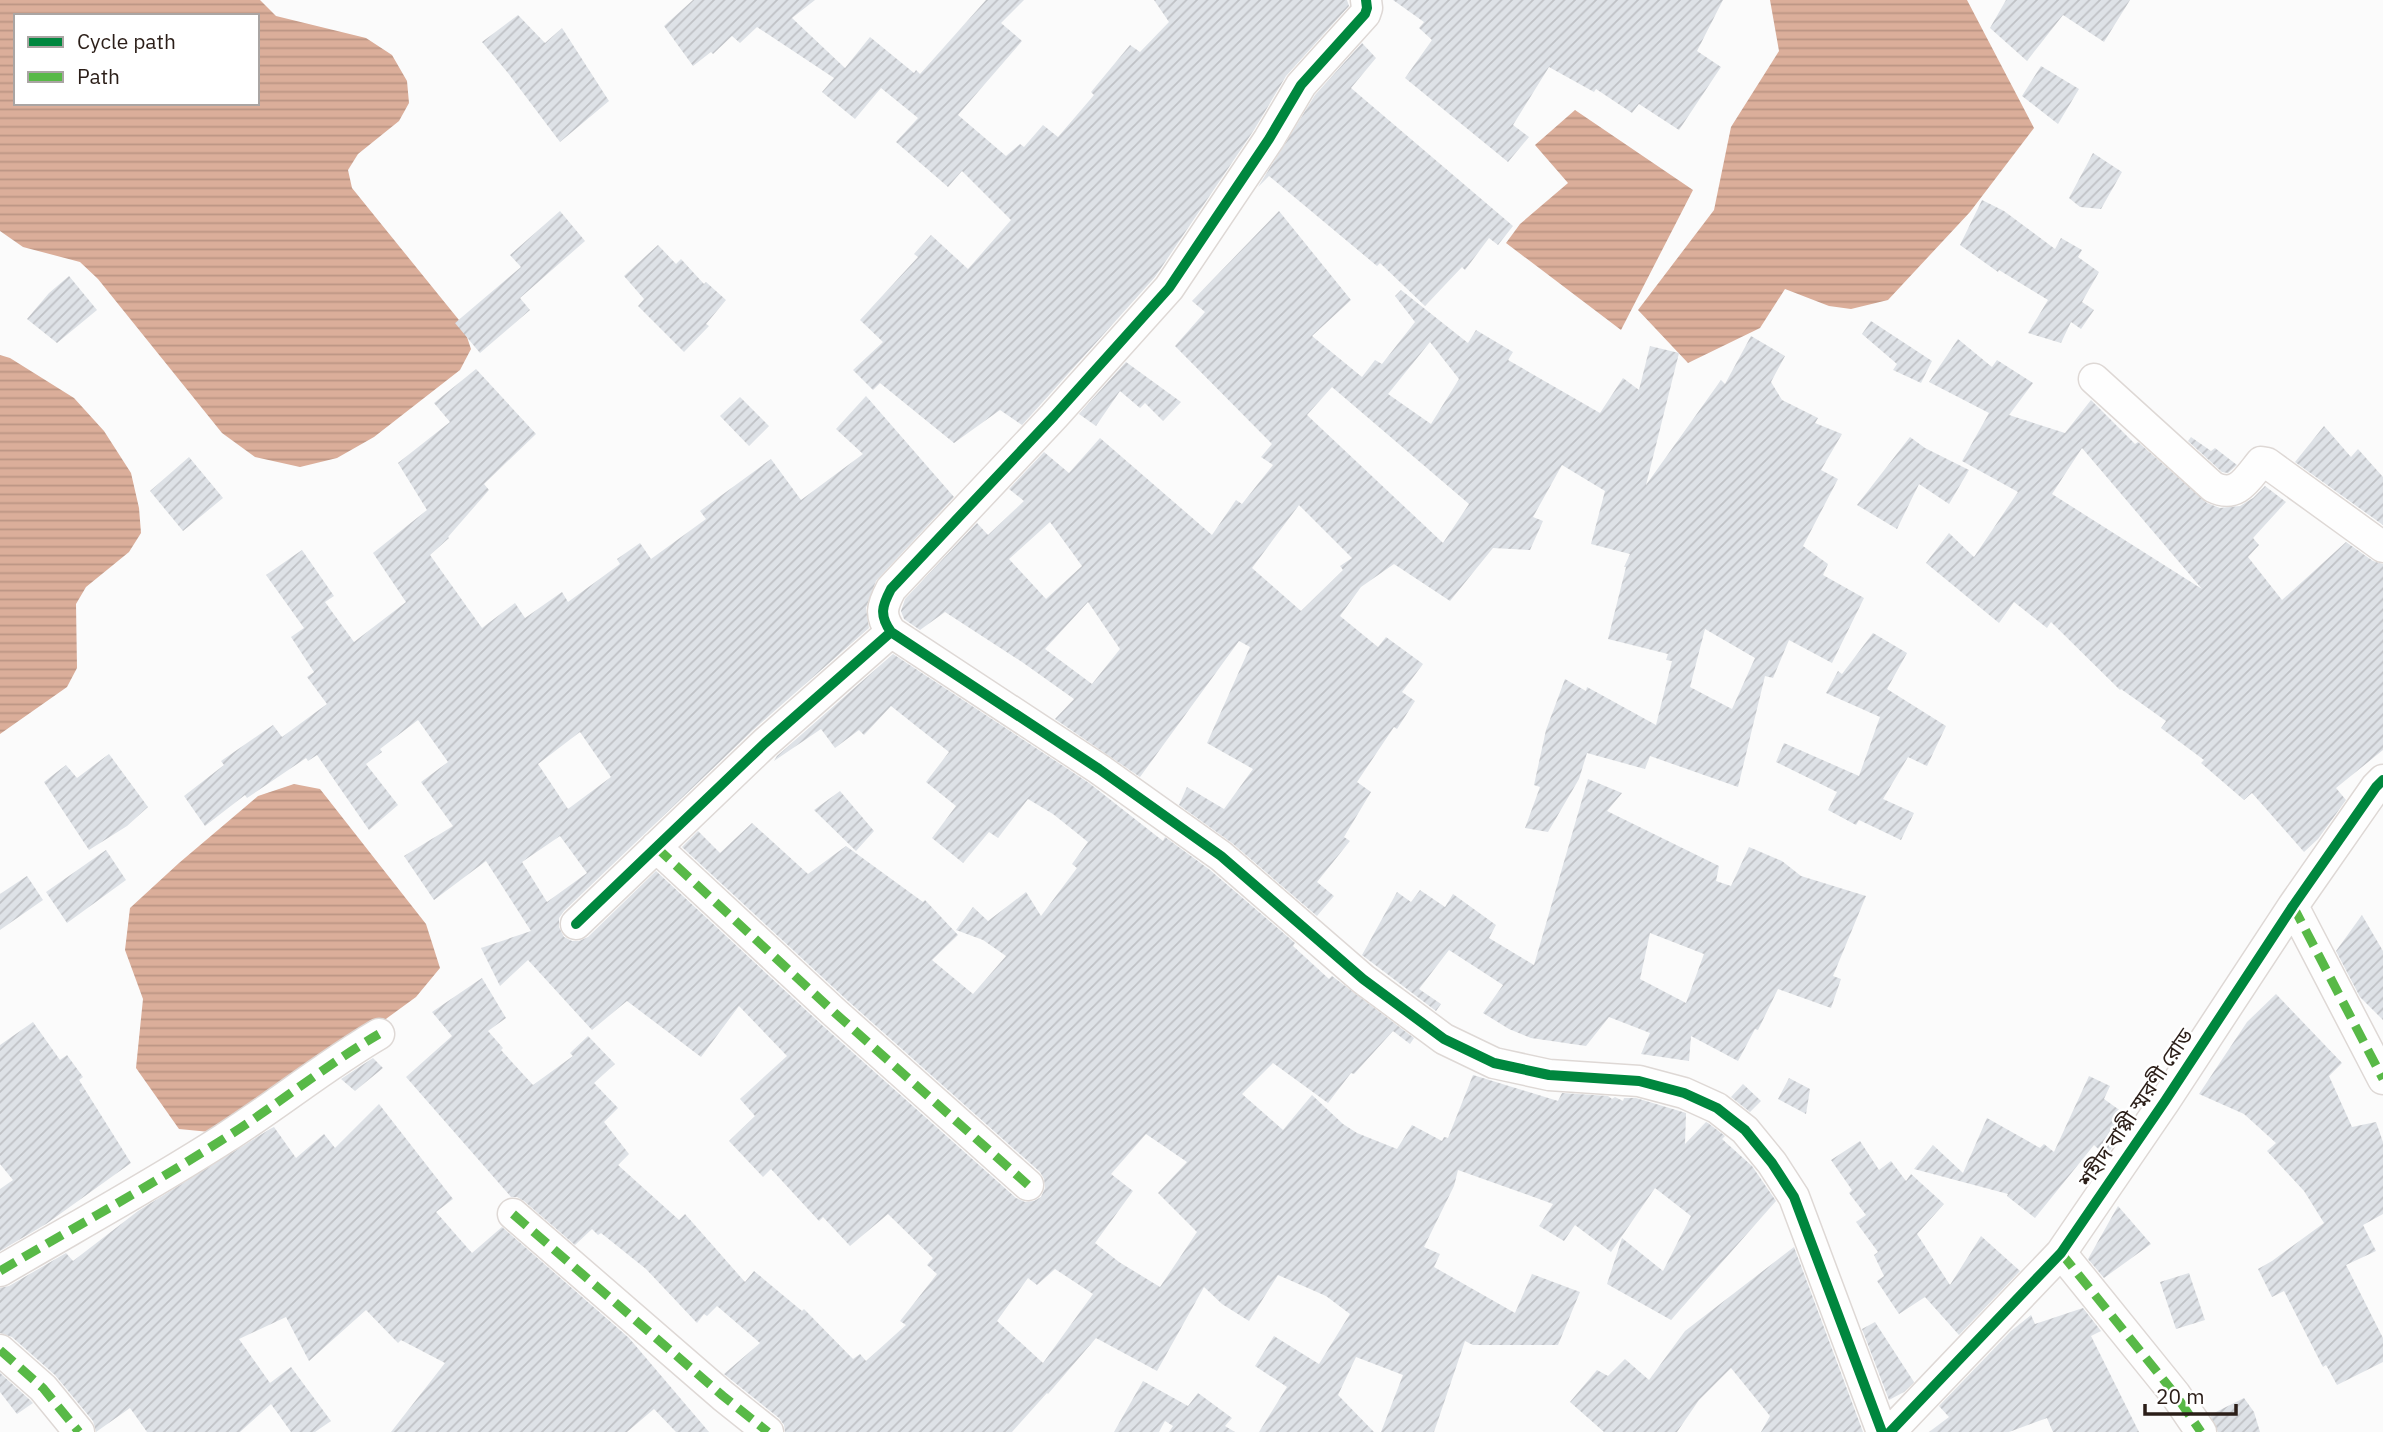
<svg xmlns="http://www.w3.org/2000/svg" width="2383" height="1432" viewBox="0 0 2383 1432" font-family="'IBM Plex Sans','Noto Sans Bengali',sans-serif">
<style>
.water{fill:url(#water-rules);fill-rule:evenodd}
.building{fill:url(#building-hatch);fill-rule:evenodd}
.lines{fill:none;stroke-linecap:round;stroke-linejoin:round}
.minor-casing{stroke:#ded8d5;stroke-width:33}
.minor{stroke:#fefefe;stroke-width:30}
.quiet{stroke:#58b947;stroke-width:9;stroke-dasharray:18 9;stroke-linecap:butt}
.cycleway-casing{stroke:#fff;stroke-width:15}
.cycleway{stroke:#00873e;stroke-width:10}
.labels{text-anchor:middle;stroke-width:5;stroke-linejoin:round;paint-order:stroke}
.street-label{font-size:21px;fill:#2b1e18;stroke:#fff}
</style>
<defs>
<pattern id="water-rules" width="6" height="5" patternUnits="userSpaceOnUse" patternTransform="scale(1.75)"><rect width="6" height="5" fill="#dbae9a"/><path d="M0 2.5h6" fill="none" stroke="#bc9584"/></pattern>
<pattern id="building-hatch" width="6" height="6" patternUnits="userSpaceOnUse" patternTransform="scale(1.75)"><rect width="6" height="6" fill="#dee2e7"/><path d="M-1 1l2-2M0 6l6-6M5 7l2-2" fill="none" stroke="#bfc1c5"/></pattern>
</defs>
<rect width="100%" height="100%" fill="#fbfbfb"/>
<path class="water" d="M0,0h260l16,16 90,22 26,17 15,26 2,22 -10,18 -41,33 -10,16 4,18 111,137 8,24 -11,21 -86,67 -37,21 -37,9 -45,-10 -33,-24 -124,-154 -18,-17 -57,-15 -23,-16zM16,16h241v87h-241z
M1770,0h197l67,128 -64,84 -82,88 -37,9 -22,-3 -44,-17 -25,39 -72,35 -50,-53 76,-100 17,-83 48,-76z
M1575,110l118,80 -72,140 -115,-87 14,-19 48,-41 -33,-38z
M0,355l10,3 64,40 30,33 27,42 8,35 2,25 -12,19 -43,35 -10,17 1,64 -10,19 -67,47z
M294,784l26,5 106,135 14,44 -24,29 -118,86 -88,49 -31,-3 -43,-61 7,-69 -18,-49 5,-42 49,-45 79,-67z"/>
<path class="building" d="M693,0h122l-23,18 53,50 25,-31 44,36 2,-3 4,4 66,-74h38l-23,23 21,18 -64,74 48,41 14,-12 4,3 19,-22 15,12 36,-42 -3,-3 39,-47 10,7 29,-30 -15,-22h193l2,6 -63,70 -32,54 -99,147 -114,127 -19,21 -22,-15 -46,33 -74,-60 -7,7 -20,-20 30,-28 -23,-22 58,-63 -4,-3 17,-19 37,34 43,-49 -49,-49 -14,16 -52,-45 22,-24 -37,-30 -26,31 -33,-27 12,-14 -77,-51 -17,16 -8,-7 -19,18 -2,-2 -18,14 -29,-40z
M1393,0h330l-26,51 24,16 -42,63 -40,-26 -7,9 -36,-24 -2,3 -45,-25 -36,58 16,12 -21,25 -103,-84 27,-38 -13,-12 5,-6z
M2006,0h124l-26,42 -41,-27 -36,46 -37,-33z
M518,15l27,28 17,-15 47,73 -49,41 -52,-69 -26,-31z
M1362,43l14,15 -25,30 162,138 -15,19 -9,-7 -24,32 -3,-3 -37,39 -45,-43 -3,3 -108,-90 -11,11 57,-92z
M2041,66l38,23 -21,35 -36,-28z
M2093,153l29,19 -21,37 -21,-2 -11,-9z
M1982,200l22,11 51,38 6,-11 21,12 -4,7 21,15 -17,30 12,8 -13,19 -10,-7 -10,21 -33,-10 20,-33 -49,-30 -1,2 -38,-27z
M560,211l25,30 -65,57 10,12 -50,43 -25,-30 66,-56 -11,-12z
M1279,211l72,89 -39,36 50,41 13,-17 7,4 33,-42 -20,-26 6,-6 67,53 8,-13 37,22 -5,8 92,53 23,-35 16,12 11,-44 29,7 -33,132 75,-105 4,4 26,-48 34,20 -14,26 11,18 36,18 -3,5 27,11 -21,36 17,9 -35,67 25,18 -5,11 41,23 -32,65 -43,-23 -16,38 -8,-2 -27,111 -88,-31 -5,13 -58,-16 -8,26 -31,53 -23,-4 15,-41 -6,-2 12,-55 19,-51 21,12 1,-4 69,38 16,-64 -6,-1 2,-6 -60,-15 18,-72h-2l6,-13 -39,-10 14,-53 -43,-26 -29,52 10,4 -13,29 -37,-2 -43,53 -56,-37 -33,23 -21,29 38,31 8,-10 37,27 -21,28 13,9 -18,28 -3,-2 -37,55 14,10 -27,45 6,4 -33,41 17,14 -17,20 -85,-73 -53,-38 8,-18 37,22 29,-40 -46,-26 43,-96 -11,-6 -99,136 -85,-58 19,-20 -52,-37 -77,-50 -25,18 -16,-11 -3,-8 4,-12 72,-76 11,12 36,-34 -15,-12 35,-37 25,21 31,-35 112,97 24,-35 6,4 31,-39 -12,-8 11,-13 -97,-98 30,-34 -13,-11zM1430,342l29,37 -28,45 -43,-30zM1332,387l137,117 -26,39 -136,-128zM1299,505l53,53 -12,8 3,4 -42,41 -49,-43zM1050,522l32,44 -36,33 -37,-40zM1088,602l32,47 -28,35 -47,-35zM1705,629l50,29 -23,51 -42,-22z
M658,245l18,19 5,-5 23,25 2,-2 20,18 -20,24 3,2 -25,26 -46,-46 6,-7 -20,-23z
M69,276l28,34 -40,33 -30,-24 22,-26z
M1871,321l61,40 -11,22 -28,-13 4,-6 -35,-30z
M1958,339l34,28 5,-7 36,23 -24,32 56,18 26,-33 44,44 3,-2 69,61 13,5 20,-2 13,-8 12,-12 21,16 -33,36 6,7 -11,12 34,43 64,-58 27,19 10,3v186l-47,38 10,12 -28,39 -14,13 -52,-59 -8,7 -43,-37 3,-3 -43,-32 5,-7 -45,-32 -1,1 -69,-68 -4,6 -33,-26 -15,21 -73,-60 23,-30 25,24 44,-65 -56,-31 27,-48 -60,-31zM2082,448l120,141 -150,-95z
M1126,362l55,40 -18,19 -18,-18 -5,5 -20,-17 -24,35 -17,-12z
M476,369l60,65 -52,50 5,6 -41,47 1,1 -19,17 52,73 33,-25 10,15 37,-26 6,10 52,-38 -3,-5 23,-16 11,16 55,-40 -6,-8 71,-52 30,41 62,-46 -27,-25 30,-33 88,101 -78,84 -10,27 3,20 -116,102 -189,181 -5,7v9l5,10 8,4h7l9,-4 68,-66 167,155 193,172 9,4 9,-1 7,-4 4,-9 -1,-9 -4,-7 -193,-172 -165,-153 16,-16 22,22 32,-30 56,51 38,-28 77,56 2,-2 33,35 -26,25 41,34 33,-38 -23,-16 -27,-10 17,-23 15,14 38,-29 15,24 36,-48 -5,-4 16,-22 -35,-28 -25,-15 -30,39 -9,-6 -26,31 -31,-25 24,-32 -30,-24 23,-30 -58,-46 -27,29 -5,-5 -24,18 -14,-19 -47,32 3,-5 116,-102 196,129 74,58 2,-4 45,33 85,73 -2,3 36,33 3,-3 82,62 -4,6 -17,-13 -39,43 -3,-1 -23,30 -55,-40 -31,31 41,36 29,-35 31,29 14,9 40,16 15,-24 30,16 2,-4 4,1 25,-63 85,26 4,-8 46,3 4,3 3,-2 8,4 1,-3h12l50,15 -1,31 21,-22 2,1 17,13 -3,3 30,27 24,35 -105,119 -64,-36 15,-46 41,33 28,-55 -36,-28 -44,64 -36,-27 -11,16 -25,-15 14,-22 -95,-34 -4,16 -30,61 16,7 -6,13 81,46 17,-39 48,18 -22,53h-85l-8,-4 -31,91h-53l22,-57 -47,-18 -18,38 36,37h-115l28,-45 -32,-21 19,-30 45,28 31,-50 -24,-18 -48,-21 -29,46 -27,-17 -18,-17 -47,84 -61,-33 -48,56 -1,-1 -35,39h-227l-1,-7 -5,-7 -55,-44 36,-31 -43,-37 -10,10 -3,-2 -7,9 -51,-54 -45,-36 -3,2 -6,-6 -17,16 -51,-44 -7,-4h-6l-105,-120 46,-41 -20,-24 50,-34 24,40 -18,13 15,17 -2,2 32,35 40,-29 -3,-3 18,-17 27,28 -21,19 24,25 -14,14 25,32 -11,11 61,55 6,-6 60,68 9,-11 48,40 2,-2 49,50 7,-5 6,7 40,-36 -6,-4 37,-47 -10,-9 6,-7 -45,-44 -38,32 -27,-29 -4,4 -48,-52 -8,8 -34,-36 26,-25 -15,-17 47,-43 -48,-50 -38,51 -74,-56 -35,29 -64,-70 -28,26 -19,-38 50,-17 -45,-70 -52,39 -30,-44 49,-30 -32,-44 27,-20 -30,-42 -38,29 2,3 -16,12 32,41 -29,25 -52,-75 -9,6 -2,-3 -59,40 -2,-3 -40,31 -21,-30 40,-31 -3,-4 52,-36 9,12 45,-33 -20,-27 7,-5 -23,-35 13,-9 -38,-53 36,-25 32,46 -9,6 29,40 52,-40 -33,-49 54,-43 -29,-47 52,-41 -16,-19zM580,732l31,45 -43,32 -30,-45zM560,836l27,37 -40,29 -25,-40zM1146,1134l41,28 -29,31 39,39 -37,55 -41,-25 -24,-19 38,-52 -22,-17zM1055,1269l38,25 -50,69 -46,-42 31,-43 9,7z
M740,397l29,29 -20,20 -29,-30z
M2324,426l27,31 7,-8 25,28v48l-88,-63z
M1910,437l15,11 44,22 -20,34 -30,-20 -22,45 -40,-24z
M2191,437l20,14 4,-3 22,17 -9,8 -6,-1 -34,-31z
M189,457l34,41 -40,33 -33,-40z
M1873,633l34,20 -20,36 59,37 -19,40 -19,-9 -25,42 31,14 -13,27 -42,-20 -3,5 -28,-15 9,-18 -61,-30 8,-19 75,33 21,-59 -54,-24 12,-22 4,3z
M109,754l39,53 -21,19 -38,24 -45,-68 22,-17 11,13z
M1588,779l34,14 -15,18 112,55 -3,15 15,5 18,-39 33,14 19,15 65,20 -33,80 8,3 -10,29 -53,-19 -20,41 -3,-1 -17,32 -47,-25 -2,25 -48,-7 9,-21 -41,-16 -23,29 -55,-8 -22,-9 -26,-16 20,-28 -54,-35 -30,39 22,15 -5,7 -74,-56 35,-63 14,10 9,-12 25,17 8,-13 43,31 -7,13 45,27zM1650,933l54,21 -18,49 -46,-24z
M840,791l34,40 -18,20 -42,-41z
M106,850l20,30 -59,43 -21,-31z
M27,876l16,24 -43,30v-36z
M2362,915l21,36v69l-23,-23 -24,-46z
M2276,994l66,69 -13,13 23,51 24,-5 7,20v72l-20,11 13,26 -30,14 37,73v24l-46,23 -11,-20 -3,2 -39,-76 -12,6 -14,-28 14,-8 52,-38 -20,-32 -37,-40 9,-8 -32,-29 -45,-20 48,-72z
M33,1022l27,38 7,-5 16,22 -4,3 52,83 -85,61 -46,27v-62l13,-9 -13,-16v-119z
M373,1058l10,10 -28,23 -14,-12z
M2089,1076l21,10 -6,13 28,20 -26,37 -12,-11 -59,73 -28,-22 1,-2 -94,-25 19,-24 30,28 24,-55 53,30 4,-4 10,8z
M1789,1078l21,11 -4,25 -28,-15z
M1743,1084l18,17 -11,11 -19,-15z
M379,1104l74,95 -17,13 36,41 30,-26 127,111 80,94h-33l-22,-23 -27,23h-236l54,-69 -44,-23 -3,3 -32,-33 -57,51 -23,-44 -47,22 31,44 21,-16 40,54 -16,11h-24l-20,-28 -31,28h-93l-17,-24 -34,24 -3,-11 -38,-46 -43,-38 -12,-4v-45l9,-2 57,-33 7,8 65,-50 132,-82 4,-2 22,31 28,-24 11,14z
M1860,1141l19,29 12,-9 15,20 5,-7 33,30 -27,30 33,51 31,-49 39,35 -61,64 -34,-38 -26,17 -22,-33 7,-5 -10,-21 4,-3 -22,-30 10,-7 -17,-22 3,-3 -21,-30z
M2118,1206l33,38 -47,34 -16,-19z
M1794,1247l69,185h-102l9,-16 -39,-48 -32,32 -22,32h-73l-34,-30 27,-32 11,6 17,-17 24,21 36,-49z
M2189,1273l16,47 -29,9 -16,-47z
M2083,1308l18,23 -10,5 48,96h-86l-6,-14 -38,14h-80l20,-15 -10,-11 72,-75 20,-16 4,9z
M1875,1322l39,60 -10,10 -15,8 -27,-71z
M0,1373l30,27 3,3 -16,11 -17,-22z
M1143,1381l45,25 10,-13 34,25 -7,8 10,6h-66l4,-6 -8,-5 -6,11h-45z
M2244,1398l10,14 6,20h-42l-8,-17z"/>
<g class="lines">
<defs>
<path id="minor" d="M2094,379l119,108c24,12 34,-8 48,-25l6,1 116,84
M891,632c-12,-17 -9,-26 0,-43l163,-173 115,-128 100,-149 32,-54 64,-71 2,-6 -1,-8
M656,847l179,166 193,172
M2293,906l90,173
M576,924l189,-181 126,-111 208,137 122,87 142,123 81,60 50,24 55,12 90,6 45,12 33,15 28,22 27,33 22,34 88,235
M513,1214l210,182 45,36
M2061,1253l114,141 26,38
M0,1271c75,-44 152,-86 225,-133 52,-33 101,-73 154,-104
M0,1350l43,38 36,44
M1890,1432l171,-179 104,-152 128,-195 83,-119 7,-7"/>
</defs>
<use href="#minor" class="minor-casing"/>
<use href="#minor" class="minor"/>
<path class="quiet" d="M656,847l179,166 193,172
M2293,906l90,173
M513,1214l210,182 45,36
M2061,1253l114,141 26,38
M0,1271c75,-44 152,-86 225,-133 52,-33 101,-73 154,-104
M0,1350l43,38 36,44"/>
<defs>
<path id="cycleway" d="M891,632c-12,-17 -9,-26 0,-43l163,-173 115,-128 100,-149 32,-54 64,-71 2,-6 -1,-8
M576,924l189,-181 126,-111 208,137 122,87 142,123 81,60 50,24 55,12 90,6 45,12 33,15 28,22 27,33 22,34 88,235
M1890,1432l171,-179 104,-152 128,-195 83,-119 7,-7"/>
</defs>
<use href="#cycleway" class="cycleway-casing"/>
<use href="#cycleway" class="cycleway"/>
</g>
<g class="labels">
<g class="street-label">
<text transform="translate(2136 1108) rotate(-56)" y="7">শহীদ বাপ্পী স্মরণী রোড</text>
</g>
</g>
<rect x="14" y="14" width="245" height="91" fill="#ffffff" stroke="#aaa5a3" stroke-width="2"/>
<rect x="28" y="37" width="35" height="10" fill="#00873e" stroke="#aaa5a3" stroke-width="2"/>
<text x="77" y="49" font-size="21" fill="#2b1e18">Cycle path</text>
<rect x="28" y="72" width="35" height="10" fill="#58b947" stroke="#aaa5a3" stroke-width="2"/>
<text x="77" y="84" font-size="21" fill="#2b1e18">Path</text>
<path d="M2145 1404v10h91v-10" fill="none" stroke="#2b1e18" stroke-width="3.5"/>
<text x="2156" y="1404" font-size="21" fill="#2b1e18" stroke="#ffffff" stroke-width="5" paint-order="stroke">20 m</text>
</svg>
